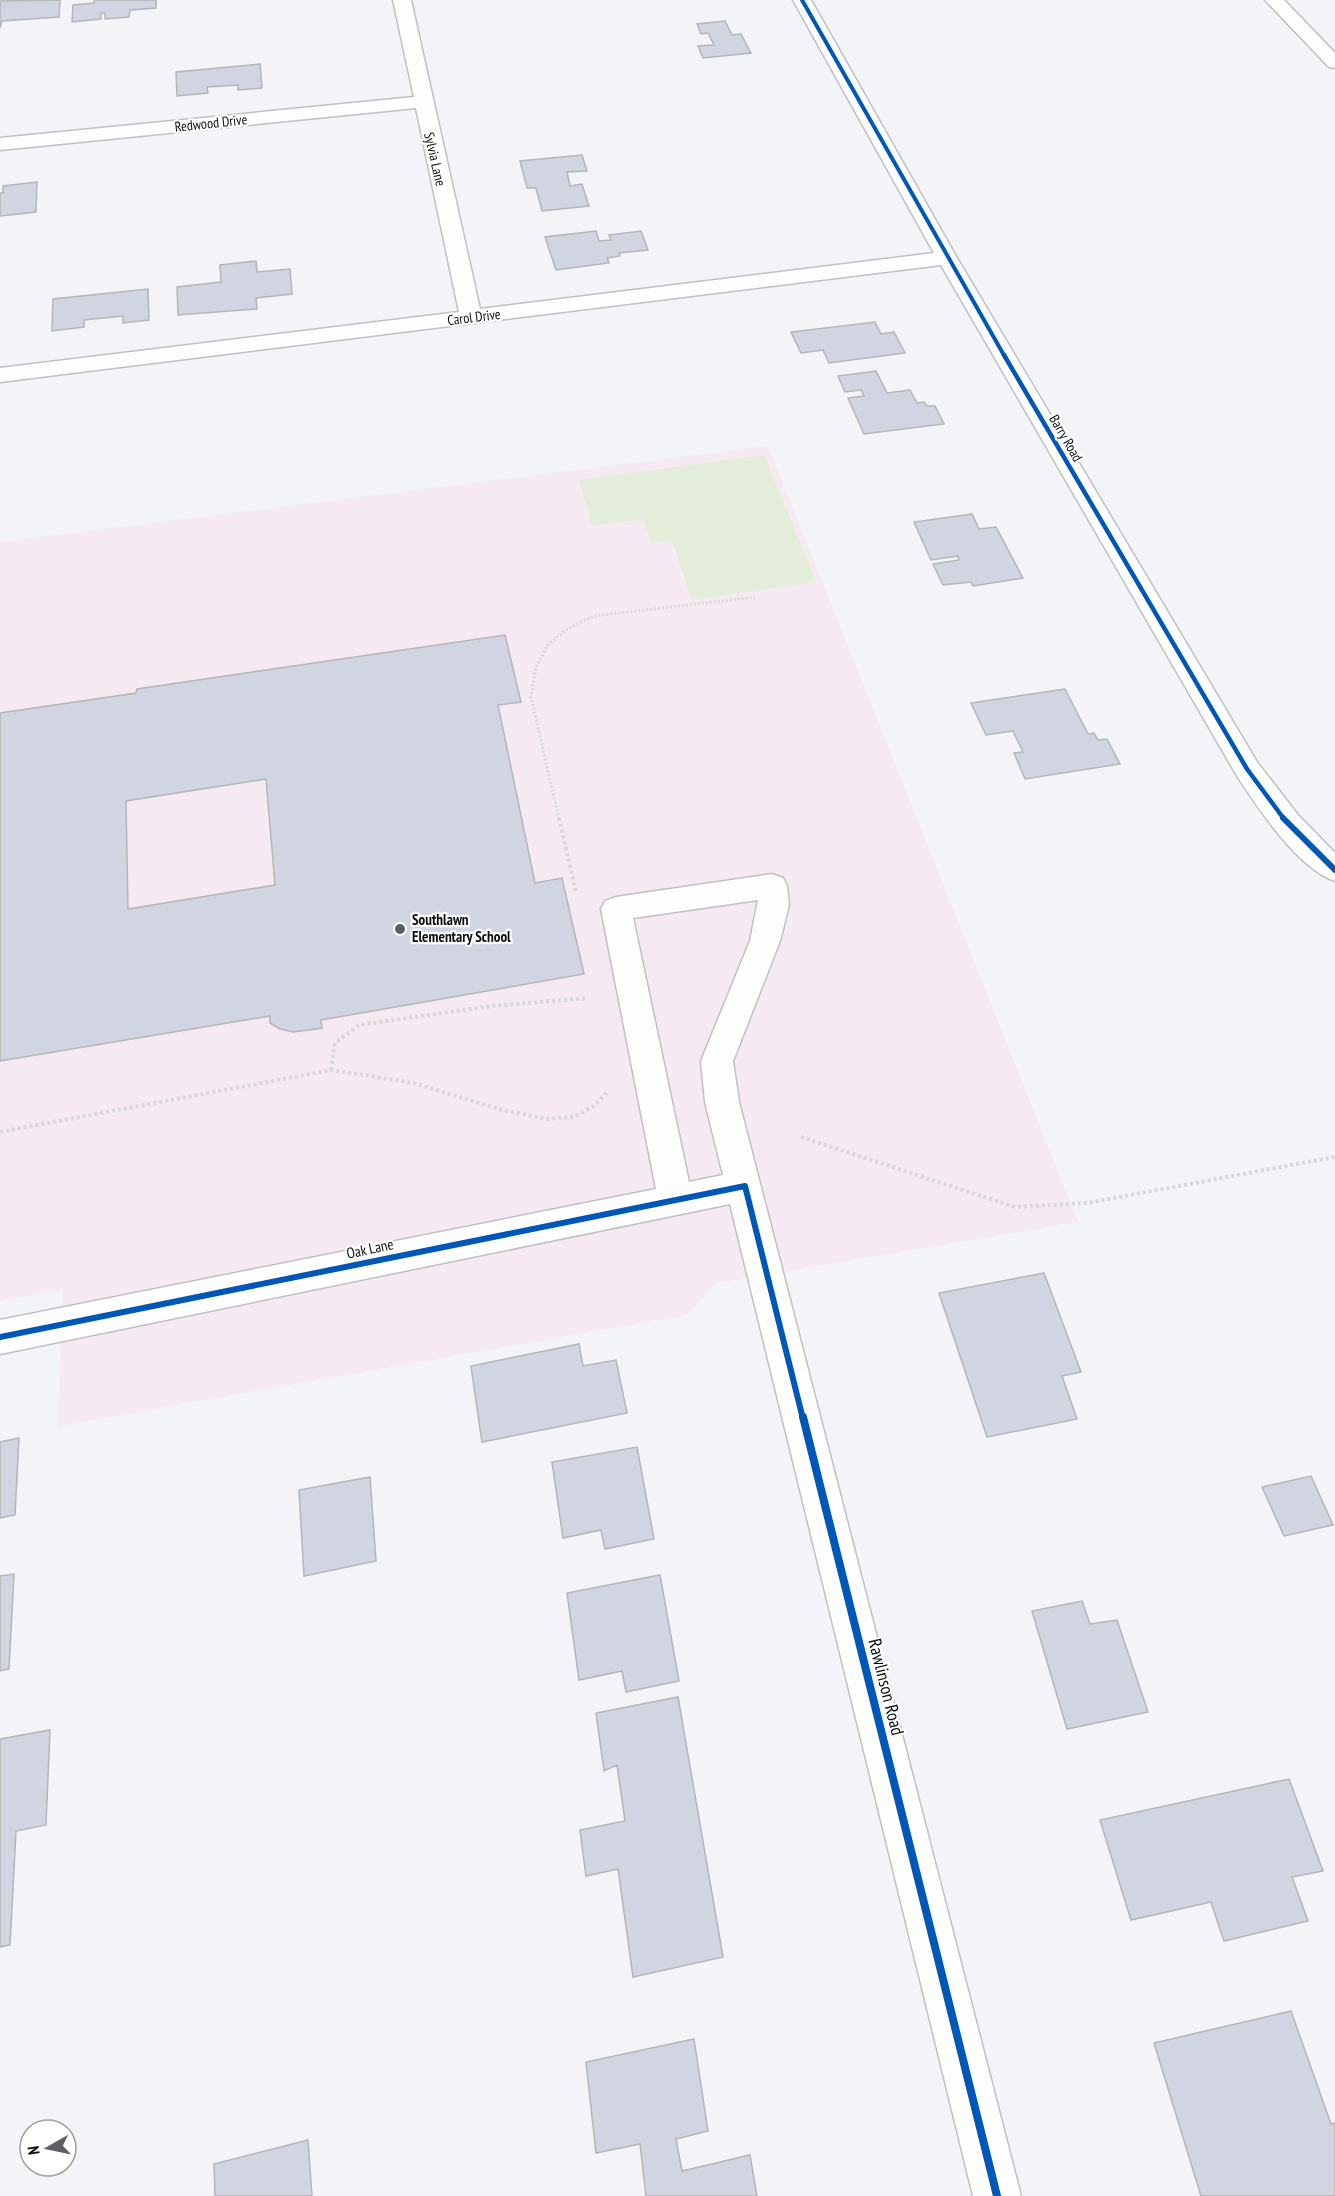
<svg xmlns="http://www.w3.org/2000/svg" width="1335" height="2196" viewBox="0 0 1335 2196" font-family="'PT Sans Narrow',sans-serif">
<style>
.education{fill:#f5eaf2}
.green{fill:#e3edd9}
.building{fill:#d0d5e1;stroke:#b4b5b7;stroke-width:1.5;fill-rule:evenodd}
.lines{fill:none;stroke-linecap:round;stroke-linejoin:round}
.minor-casing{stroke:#bfc0c2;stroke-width:3}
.path-far1{stroke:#d8d8d8;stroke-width:3;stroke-dasharray:2 2;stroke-linecap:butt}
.path{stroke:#d8d8d8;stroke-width:4;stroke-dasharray:3 3;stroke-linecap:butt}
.minor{fill:#fdfdfe;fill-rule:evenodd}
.cycleway-far3-casing{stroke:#fff;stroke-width:6}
.cycleway-far2-casing{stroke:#fff;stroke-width:8}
.cycleway-far1-casing{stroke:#fff;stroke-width:10}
.cycleway-casing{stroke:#fff;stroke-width:11}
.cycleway-far3{stroke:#0057b8;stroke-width:4}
.cycleway-far2{stroke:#0057b8;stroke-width:4.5}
.cycleway-far1{stroke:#0057b8;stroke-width:6}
.cycleway{stroke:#0057b8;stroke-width:8}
.poi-dot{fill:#5d5e61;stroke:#fff;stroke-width:2}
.labels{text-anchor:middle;stroke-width:4.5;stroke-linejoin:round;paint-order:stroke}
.far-street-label{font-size:14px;fill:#0d0e10;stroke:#fff}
.poi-label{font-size:15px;font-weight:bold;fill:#0d0e10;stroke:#fff;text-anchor:start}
.street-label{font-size:15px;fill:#0d0e10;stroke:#fff}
.near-street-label{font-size:18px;fill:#0d0e10;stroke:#fff}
</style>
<rect width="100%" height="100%" fill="#f2f4f7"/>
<path class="education" d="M768,446l310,776 -361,61 -31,32 -628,111 5,-137 -63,12v-759z"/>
<path class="green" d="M764,455l52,127 -124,18 -20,-60 -21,3 -8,-24 -51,7 -13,-46z"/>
<path class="building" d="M60,0l-1,17 -57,4 -2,7v-27z
M94,0h62v8l-26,2 -1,7 -24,2v-6h-4v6l-29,3 1,-17 21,-2z
M725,21l7,14 9,-1 10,19 -48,5 -5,-12 16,-1 -6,-12 -7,1 -4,-10z
M260,64l2,24 -24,2v-5l-31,2 1,6 -31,3 -1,-24z
M582,155l5,16 -20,1 3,14 12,-2 7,22 -47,5 -6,-23h-9l-7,-27z
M37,182l-1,30 -36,4v-23h3v-7z
M596,231l3,10 12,-1 -2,-5 32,-4 7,19 -29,3 1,3 -13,2 2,5 -53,7 -11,-33z
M256,261l1,11 33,-3 2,25 -36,4 1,11 -79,6 -1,-28 44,-5 -1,-17z
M148,289l1,31 -26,3v-7l-39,4v7l-32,4 1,-32z
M875,322l6,12 13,-2 11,21 -76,10 -6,-13 -22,3 -10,-21z
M876,371l11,22 23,-3 7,13 7,-1 3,4h8l9,18 -80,10 -16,-36 16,-2 -3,-6 -16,2 -7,-16z
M972,514l7,15 17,-2 27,51 -50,8 -2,-4 -28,3 -10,-21 26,-4 -1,-4 -27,4 -17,-38z
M505,635l16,67 -23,3 37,178 27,-5 22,96 -263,46 1,8 -13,2 -16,2 -13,-3 -10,-6v-7l-270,45v-348l136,-20 1,-4zM266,779l9,106 -147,24 -2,-108z
M1065,689l23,45 6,-1 4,7 9,-1 13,25 -95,15 -11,-26 9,-1 -10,-21 -27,4 -15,-32z
M1044,1273l37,99 -19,4 15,43 -90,18 -48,-144z
M579,1344l4,22 33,-6 11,53 -145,29 -11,-76z
M19,1438l-4,77 -15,3v-76z
M637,1447l17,92 -49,10 -4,-19 -38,8 -11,-76z
M1311,1476l22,49 -49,11 -22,-49z
M370,1477l6,84 -72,15 -5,-86z
M14,1574l-5,95 -9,2v-95z
M660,1575l19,106 -53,11 -4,-21 -43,9 -12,-87z
M1082,1601l8,23 27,-4 31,92 -81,17 -35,-118z
M678,1697l45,260 -90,20 -15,-108 -32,7 -6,-46 45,-9 -8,-56 -13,6 -8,-58z
M50,1730l-4,95 -30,6 -6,114 -10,2v-208z
M1289,1779l34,92 -31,6 16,44 -84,20 -13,-39 -80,18 -31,-100z
M1291,2011l40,113 4,-1v73h-134l-47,-153z
M694,2039l14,92 -32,8 6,32 68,-16 7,41h-111l-6,-52 -44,9 -10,-91z
M308,2140l4,56h-97l-1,-32z"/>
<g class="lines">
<defs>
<path id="minor" d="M393,0h18l69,309 454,-56 -141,-253h18l146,258 300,504 41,53 37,38v28c-36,-11 -77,-73 -98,-105l-296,-511 -941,117v-14l459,-56 -43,-204 -416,42v-12l414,-41z
M1265,0h19l51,53v15l-6,-1z
M772,874l11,4 4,8 2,19 -9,36 -47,120 6,41 282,1094h-48l-243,-992 -730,150v-34l656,-131 -55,-280 4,-8 11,-4zM758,900l-8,41 -49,120 4,41 18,73 -34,7 -56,-264z"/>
</defs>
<use href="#minor" class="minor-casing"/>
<path class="path-far1" d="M559,819l-28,-122 5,-30 12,-22 19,-16 27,-13 161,-19"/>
<path class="path" d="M559,818l17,74
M331,1070l4,-27 24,-18 132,-19 97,-8
M0,1132l331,-62 83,13 88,27 45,9 27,-2 20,-11 14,-15
M801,1137l214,70 72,-4 248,-46"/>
<use href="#minor" class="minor"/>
<defs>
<path id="cycleway-far3" d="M802,0l203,357"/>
<path id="cycleway-far2" d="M1004,355l243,414 37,50"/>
<path id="cycleway-far1" d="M1283,818l52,52
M0,1337l745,-151 58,233"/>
<path id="cycleway" d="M803,1417l194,779"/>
</defs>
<use href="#cycleway-far3" class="cycleway-far3-casing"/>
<use href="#cycleway-far2" class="cycleway-far2-casing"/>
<use href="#cycleway-far1" class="cycleway-far1-casing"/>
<use href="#cycleway" class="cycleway-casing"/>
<use href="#cycleway-far3" class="cycleway-far3"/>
<use href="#cycleway-far2" class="cycleway-far2"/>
<use href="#cycleway-far1" class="cycleway-far1"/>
<use href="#cycleway" class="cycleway"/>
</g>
<circle class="poi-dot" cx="400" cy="929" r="6"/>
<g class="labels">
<g class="far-street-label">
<text transform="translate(211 123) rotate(-6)" y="5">Redwood Drive</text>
<text transform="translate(435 159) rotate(77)" y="5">Sylvia Lane</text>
<text transform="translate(474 317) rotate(-7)" y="5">Carol Drive</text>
<text transform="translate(1066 438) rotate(60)" y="5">Barry Road</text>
</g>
<g class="poi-label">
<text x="412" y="925">Southlawn<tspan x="412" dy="17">Elementary School</tspan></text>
</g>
<g class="street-label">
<text transform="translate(370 1249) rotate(-12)" y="5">Oak Lane</text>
</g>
<g class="near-street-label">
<text transform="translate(886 1687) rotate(76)" y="6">Rawlinson Road</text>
</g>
</g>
<g transform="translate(48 2148) rotate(261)"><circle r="28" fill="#ffffff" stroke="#9e9f9f" stroke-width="1.5"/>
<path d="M0-4.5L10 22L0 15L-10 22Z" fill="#5d5e61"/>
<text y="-9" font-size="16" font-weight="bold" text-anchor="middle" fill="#0d0e10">N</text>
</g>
</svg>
